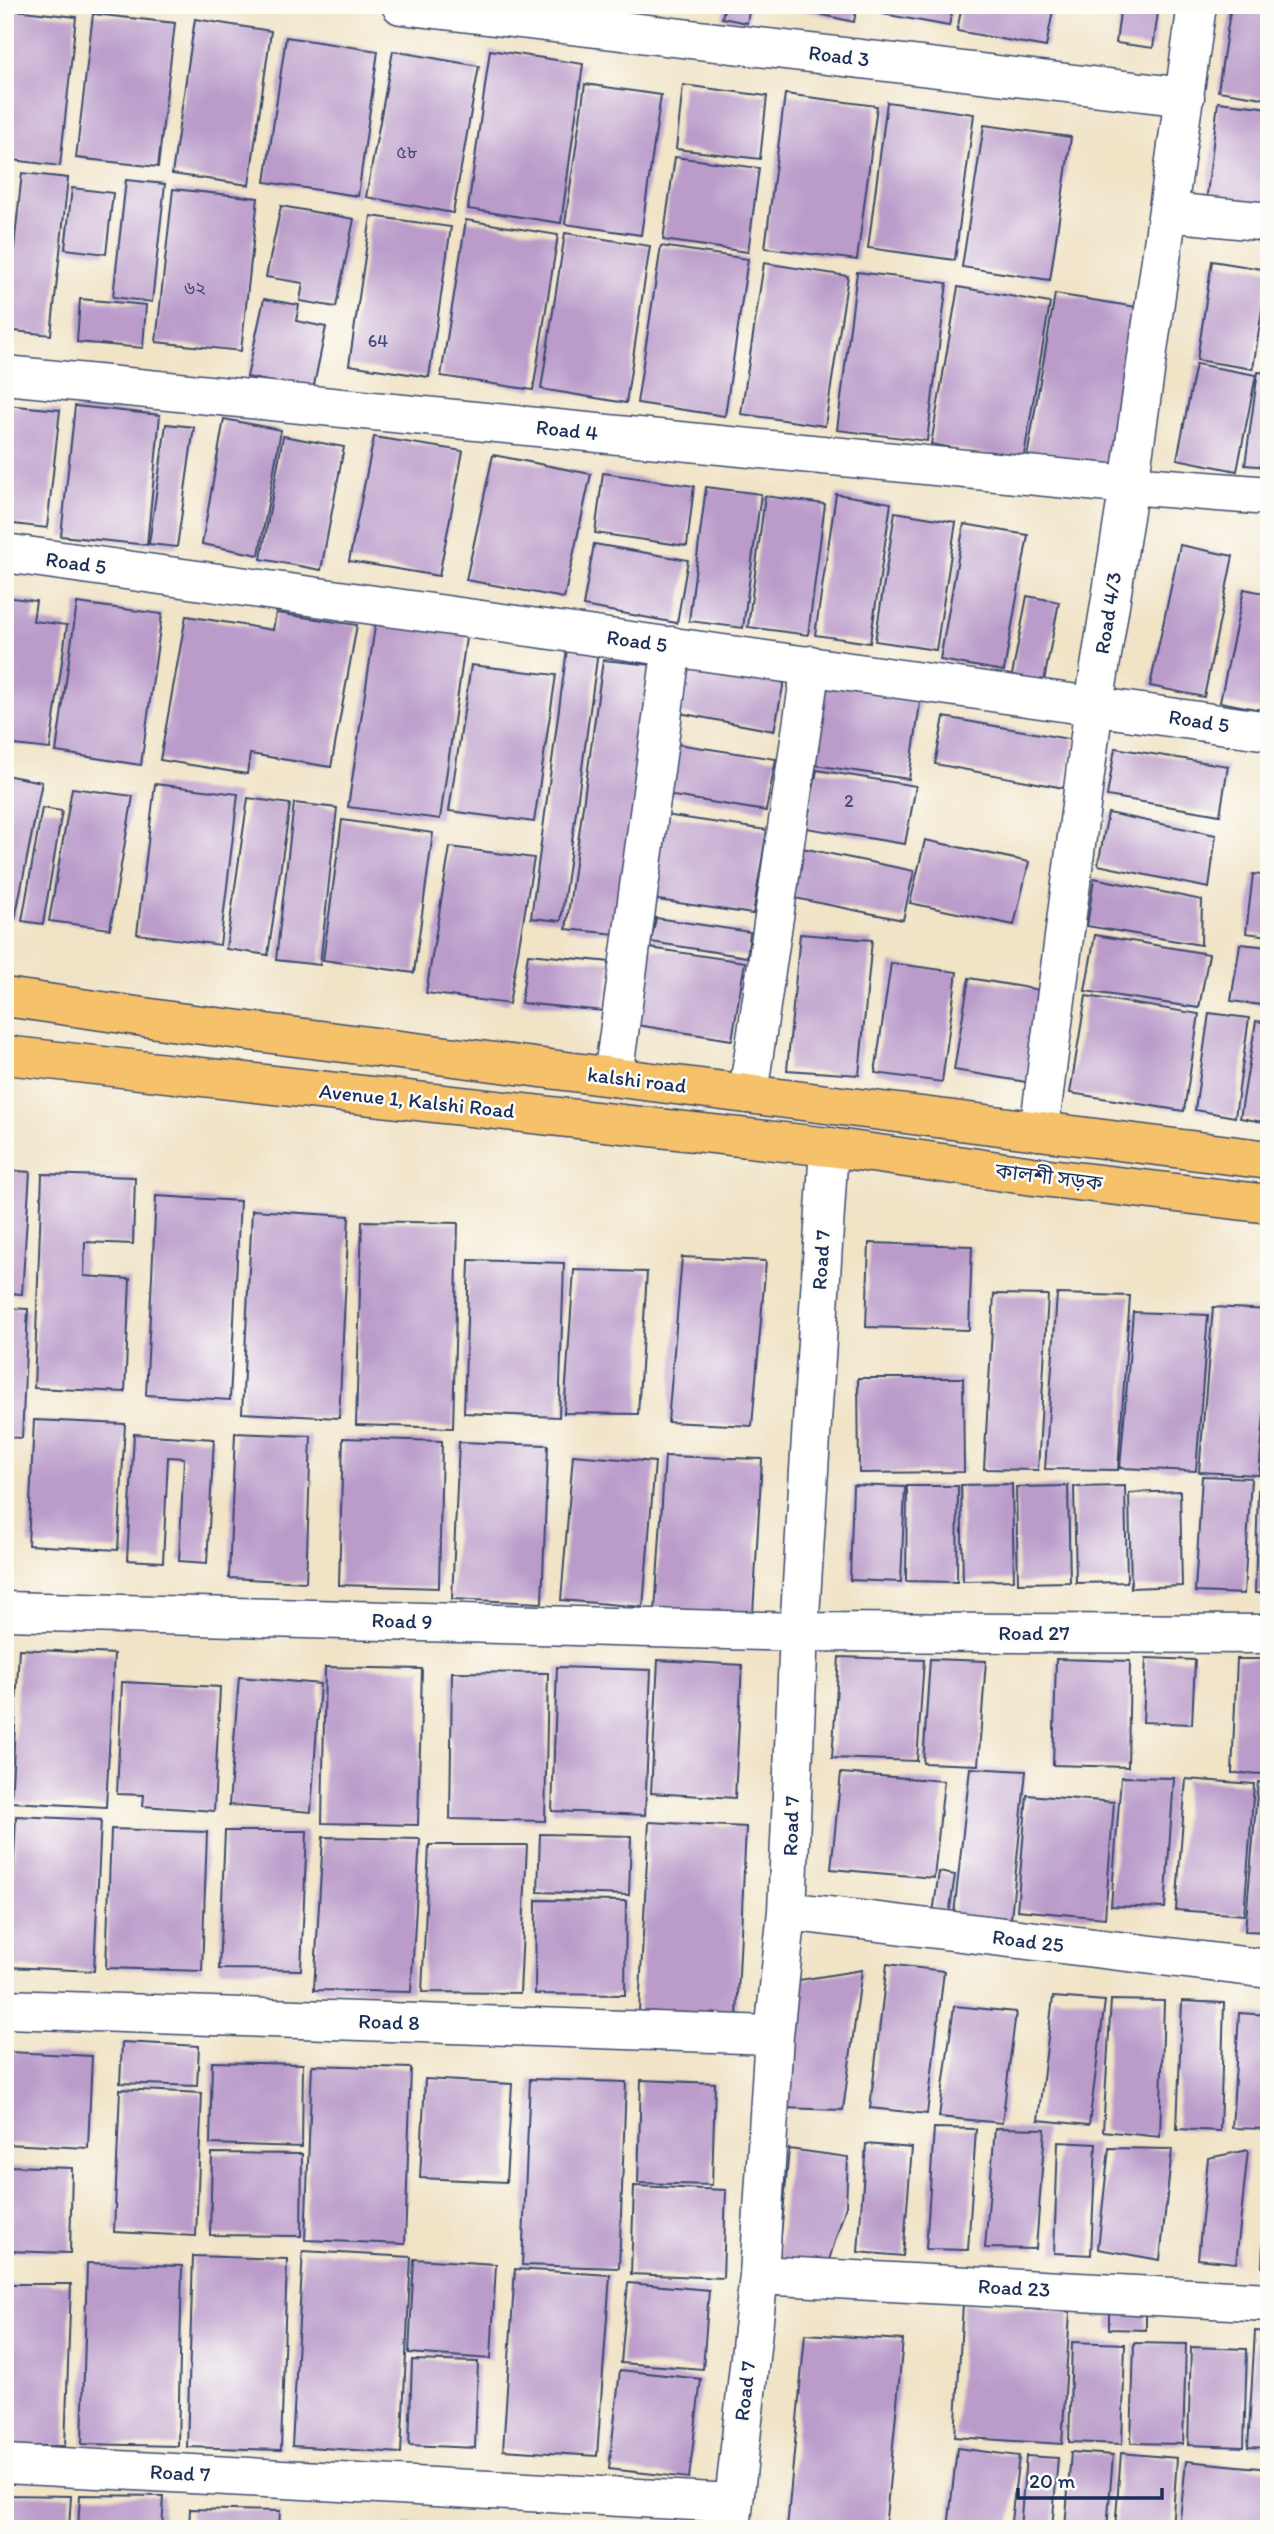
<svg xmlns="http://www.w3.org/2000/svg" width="1274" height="2534" viewBox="0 0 1274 2534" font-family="Itim,'Noto Sans Bengali',sans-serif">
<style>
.building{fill:#ba9bca}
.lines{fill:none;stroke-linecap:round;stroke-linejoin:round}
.minor-casing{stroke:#3b4a6e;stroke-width:41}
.major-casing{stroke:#3b4a6e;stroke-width:41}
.minor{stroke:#fff;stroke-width:38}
.major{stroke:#f5c16b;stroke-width:38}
.labels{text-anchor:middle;stroke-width:5;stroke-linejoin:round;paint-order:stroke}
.number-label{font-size:18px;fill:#434a79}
.street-label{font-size:21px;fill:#1b2f5e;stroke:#fdfcf7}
</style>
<rect width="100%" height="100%" fill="#fdfcf7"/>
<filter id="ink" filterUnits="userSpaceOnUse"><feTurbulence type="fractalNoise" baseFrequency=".0143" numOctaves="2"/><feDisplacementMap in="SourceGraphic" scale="14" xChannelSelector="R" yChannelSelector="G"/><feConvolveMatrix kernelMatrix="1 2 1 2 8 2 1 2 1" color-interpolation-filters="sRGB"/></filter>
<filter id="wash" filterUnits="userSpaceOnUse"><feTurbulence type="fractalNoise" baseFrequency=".00686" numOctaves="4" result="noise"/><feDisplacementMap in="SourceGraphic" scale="28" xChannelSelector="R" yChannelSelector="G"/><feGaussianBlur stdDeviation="1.57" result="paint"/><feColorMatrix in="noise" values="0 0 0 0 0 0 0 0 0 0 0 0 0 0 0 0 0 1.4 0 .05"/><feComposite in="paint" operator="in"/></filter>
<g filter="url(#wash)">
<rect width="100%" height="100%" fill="#f0e3c6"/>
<g id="blocks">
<path class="building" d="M725,5h25l-3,18 -25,-5z
M779,5h78l-3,17z
M884,5h69l-4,21 -66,-12z
M962,5h92l-8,42 -89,-16z
M1121,5h38l-6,43 -37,-5z
M1231,5h38v94l-51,-8z
M5,9l71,8 -16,149 -55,-7z
M93,14l82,9 -17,144 -82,-9z
M195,19l76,12 -22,154 -77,-11z
M286,37l92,14 -20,145 -93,-14z
M490,50l93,14 -22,159 -93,-14z
M393,51l86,15 -26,147 -87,-16z
M585,84l76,11 -20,140 -76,-11z
M683,85l84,11 -7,63 -84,-10z
M785,94l92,12 -20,154 -92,-12z
M887,102l87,12 -19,146 -87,-12z
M1218,102l51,6v65l-5,37 -58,-7z
M984,125l87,12 -21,143 -88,-13z
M675,157l84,11 -11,84 -85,-12z
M22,173l46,5 -17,157 -46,-5z
M126,180l39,4 -13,118 -39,-5z
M72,188l41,5 -7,61 -41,-5z
M173,189l85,9 -17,153 -85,-9z
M281,206l73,13 -18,88 -36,-6 3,-18 -37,-6z
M371,216l80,11 -22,150 -80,-12z
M466,220l92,15 -25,155 -92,-14z
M565,233l85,13 -24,157 -85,-14z
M661,246l87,13 -23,157 -88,-13z
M1212,261l56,9 -15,99 -56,-9z
M764,263l84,13 -23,150 -84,-12z
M857,272l90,11 -20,158 -90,-11z
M958,287l92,16 -27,158 -92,-17z
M1055,294l94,15 -27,164 -95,-16z
M80,299l66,6 -3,43 -66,-6z
M264,299l35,6 -3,16 30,6 -13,63 -66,-13z
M1196,364l60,11 -19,96 -60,-12z
M1258,372l11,1v94l-24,-2z
M5,405l55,5 -13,118 -42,-5z
M75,406l85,9 -13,130 -86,-9z
M224,419l57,11 -22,125 -57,-11z
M166,424l28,3 -17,120 -28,-3z
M283,436l61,11 -23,123 -60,-11z
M374,437l89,14 -24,125 -90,-15z
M493,455l98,19 -27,124 -98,-18z
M603,473l91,13 -7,60 -92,-13z
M706,487l55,7 -18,134 -54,-7z
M836,494l55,9 -21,140 -55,-8z
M765,496l60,8 -17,131 -60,-8z
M895,512l61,10 -20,128 -61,-9z
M964,524l64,11 -24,136 -64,-11z
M594,544l94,16 -11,63 -94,-17z
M1180,545l53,11 -29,141 -54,-11z
M1244,589l25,5v83l-8,33 -41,-8z
M1027,596l32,6 -15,79 -32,-6z
M5,597l31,4 -3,20 34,4 -17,124 -45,-5z
M77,603l85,11 -21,151 -85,-13z
M276,613l81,12 -26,142 -81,-13 -3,20 -87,-14 26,-144 87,14z
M377,613l91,11 -28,195 -92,-12z
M567,649l31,3 -37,269 -30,-3z
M685,659l100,18 -11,54 -100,-19z
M603,660l50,5 -37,269 -50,-5z
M471,665l85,10 -22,147 -85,-11z
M826,676l96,14 -13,89 -95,-14z
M944,717l130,23 -10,48 -129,-24z
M677,744l99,15 -10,52 -99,-16z
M1115,748l113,18 -8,49 -113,-19z
M817,770l99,16 -11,58 -99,-16z
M5,775l37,7 -27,137 -10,-2z
M155,784l83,10 -18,151 -83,-11z
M72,788l61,8 -23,133 -61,-8z
M248,798l42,6 -22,151 -42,-6z
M294,803l43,5 -17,157 -44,-5z
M42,808l20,3 -19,113 -21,-3z
M1108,813l108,22 -7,53 -111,-23z
M665,815l102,15 -14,84 -102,-15z
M342,820l91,13 -19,140 -91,-13z
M925,840l104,22 -15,63 -104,-22z
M450,847l84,11 -25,146 -83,-11z
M797,847l117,24 -11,49 -118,-24z
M1253,874l16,2v60l-23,-3z
M1094,878l108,22 -1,45 -114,-19z
M656,918l94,14 -3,25 -96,-15z
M800,934l72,6 -13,135 -72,-5z
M1095,935l114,19 -10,54 -114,-17z
M1240,944l29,3v59l-38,-5z
M643,947l102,15 -13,78 -102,-16z
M528,954l83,8 -7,49 -83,-8z
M891,963l66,9 -15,110 -67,-9z
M969,978l71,12 -14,92 -72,-12z
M1086,996l113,18 -15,97 -114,-18z
M1209,1013l40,5 -14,99 -40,-7z
M1256,1021l13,2v100l-29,-5z
M5,1170l25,2 -8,122 -17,-1z
M42,1174l93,3 -2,67 -48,-2 -1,34 46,3 -5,113 -91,-4z
M156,1196l84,5 -10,199 -84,-5z
M252,1210l97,6 -10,202 -97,-5z
M362,1221l96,2 -5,205 -97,-3z
M869,1243l103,3 -3,84 -103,-3z
M682,1257l84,4 -14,165 -84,-4z
M469,1260l95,3 -5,154 -95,-4z
M574,1270l73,2 -9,142 -74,-1z
M994,1294l54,1 -10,175 -54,-1z
M1057,1294l73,2 -12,174 -73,-1z
M1213,1307l56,3v44l-10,121 -60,-3z
M5,1308l23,1 -6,129 -17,-1z
M1133,1312l75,3 -12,156 -76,-3z
M858,1378h105l1,94 -105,1z
M34,1420l91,4 -7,126 -90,-5z
M1267,1428h2v45h-5z
M235,1433l76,3 -5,146 -77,-4z
M134,1434l80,5 -7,124 -28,-2 5,-103 -16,-1 -5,105 -36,-2z
M343,1438l99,3 -3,147 -100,-3z
M459,1442l89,3 -6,158 -90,-4z
M573,1455l82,7 -12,145 -82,-7z
M665,1456l97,3 -9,155 -98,-2z
M1202,1476l49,2 -7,116 -49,-2z
M1012,1484l2,96 -51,1 -2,-96z
M853,1485l52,2 -4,95 -51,-2z
M907,1486h51l-1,96 -51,-1z
M1068,1486l2,96 -52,1 -2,-96z
M1125,1486l2,96 -51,1 -2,-96z
M1258,1490l11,1v102h-14z
M1180,1491l2,95 -51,2 -2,-95z
M19,1649l95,5 -8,153 -95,-5z
M839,1657l85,3 -7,101 -85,-3z
M1146,1658l49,2 -3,64 -49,-2z
M930,1659l56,2 -8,104 -55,-2z
M1056,1659l74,2 -2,106 -75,-2z
M1237,1659h32v115l-37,-1z
M658,1660l84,5 -7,133 -84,-5z
M325,1667l97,2 -4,156 -96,-2z
M557,1667l94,3 -6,145 -93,-4z
M452,1672l96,1 -3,148 -95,-2z
M239,1677l81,7 -9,128 -82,-7z
M122,1682l98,5 -6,124 -71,-5 1,-11 -27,-1z
M970,1768l56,3 -16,157 -57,-4z
M841,1773l103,8 -10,97 -103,-9z
M1121,1777l53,1 -9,130 -54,-2z
M1186,1779l68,5 -10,131 -68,-5z
M1258,1782l11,1v149l-24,-1z
M1027,1795l87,7 -9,116 -88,-8z
M16,1816l85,4 -7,151 -85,-4z
M649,1822l97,5 -9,189 -98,-5z
M111,1829l96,3 -5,139 -96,-3z
M225,1831h82l-6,139 -82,-1z
M540,1834l91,2 -2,59 -91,-3z
M323,1837l97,2 -9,153 -97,-2z
M429,1845h98l-7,148 -98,-1z
M939,1872l16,3 -7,47 -16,-2z
M536,1900l90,1 -1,94 -90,-1z
M887,1964l57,7 -17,143 -57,-6z
M862,1970l-19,140 -61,-2 11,-127z
M1053,1997l52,4 -16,124 -51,-5z
M1111,2000l53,1 -4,136 -57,-6z
M1182,2001l42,2 -4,128 -43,-2z
M954,2006l62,6 -14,111 -63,-6z
M1239,2013l30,2v114l-37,-1z
M122,2042l77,4 -2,40 -77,-3z
M8,2052l84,4 -4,92 -83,-4z
M212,2062l91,2 -1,83 -92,-3z
M312,2065l99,3 -6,176 -100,-4z
M425,2079l87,5 -6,98 -86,-4z
M530,2079l96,3 -7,186 -97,-3z
M641,2080l74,3 -3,102 -74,-2z
M120,2089l82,4 -6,143 -82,-4z
M934,2128l42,1 -8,121 -42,-1z
M995,2128l50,1 -9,120 -51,-1z
M1058,2142l38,2 -5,111 -37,-2z
M866,2144l46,4 -9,108 -45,-4z
M1109,2148l63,1 -12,111 -62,-11z
M789,2149l59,8 -2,49 -18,57 -49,-6z
M1248,2150l-12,113 -38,-4 10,-101z
M212,2153l90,1 -1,82 -91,-1z
M1267,2157h2v111l-7,-1z
M5,2166l67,2 -2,85 -65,-2z
M634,2186l92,4 -3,88 -92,-4z
M303,2251l108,6 -10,196 -109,-7z
M193,2256l94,3 -6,191 -94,-3z
M414,2259l82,5 -5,95 -82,-6z
M87,2263l95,3 -4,180 -96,-2z
M515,2269l95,6 -13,181 -94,-6z
M628,2283l81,7 -6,79 -82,-6z
M5,2284h66l-6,162h-60z
M963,2304l107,8 -8,132 -107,-7z
M1109,2306h37v24l-37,-1z
M1255,2331l14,1v116l-21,-1z
M805,2334l98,6 -18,189h-98z
M1072,2342l53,2 -3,100 -53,-2z
M1134,2343l52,1 -3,100 -52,-1z
M1191,2347l56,2 -3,98 -56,-2z
M412,2360l66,2 -3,86 -66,-3z
M620,2370l81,9 -12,99 -80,-9z
M957,2448l62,8 -9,73h-62z
M1071,2452l42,3 -6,74h-42z
M1121,2453l56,5 -5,71h-57z
M1026,2456l32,2 -6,71h-32z
M1186,2461l83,8 -2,60h-88z
M5,2495l66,1 -2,33h-64z
M80,2495l84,1 -2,33h-84z
M190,2509l90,2 -1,18h-90z
M406,2524l65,3v2h-66z"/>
</g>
</g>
<g filter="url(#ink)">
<use href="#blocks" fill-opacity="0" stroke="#3b4a6e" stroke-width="2"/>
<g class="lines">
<defs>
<path id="minor" d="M401,5l784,92
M1168,212l101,10
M5,375l1124,110 140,11
M5,553l1264,178
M613,1077l59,-431
M748,1094l63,-429
M1039,1131l55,-426 35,-220 68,-480
M5,1611l794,21 470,2
M787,1911l482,58
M5,2009l769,26
M759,2275l510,27
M5,2464l727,39
M731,2529l28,-254 15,-240 13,-124 12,-279 30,-485"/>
<path id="major" d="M5,997l173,25 1091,138
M5,1055l824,92 204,29 236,28"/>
</defs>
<use href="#minor" class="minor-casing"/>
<use href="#major" class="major-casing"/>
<use href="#minor" class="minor"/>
<use href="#major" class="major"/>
</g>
</g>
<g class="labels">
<g class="number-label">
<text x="407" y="158">৫৮</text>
<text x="195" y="294">৬২</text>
<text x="378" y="347">64</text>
<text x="849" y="807">2</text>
</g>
<g class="street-label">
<text transform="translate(839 56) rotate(7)" y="7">Road 3</text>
<text transform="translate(567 430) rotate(6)" y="7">Road 4</text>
<text transform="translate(76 563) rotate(8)" y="7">Road 5</text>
<text transform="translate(1108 613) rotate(-81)" y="7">Road 4/3</text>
<text transform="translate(637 641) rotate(8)" y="7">Road 5</text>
<text transform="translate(1199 721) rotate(9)" y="7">Road 5</text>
<text transform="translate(637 1080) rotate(7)" y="7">kalshi road</text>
<text transform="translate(417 1101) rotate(6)" y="7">Avenue 1, Kalshi Road</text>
<text transform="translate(1049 1177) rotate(7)" y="7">কালশী সড়ক</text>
<text transform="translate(821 1260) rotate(-86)" y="7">Road 7</text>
<text transform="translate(402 1621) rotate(2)" y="7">Road 9</text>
<text x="1034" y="1640">Road 27</text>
<text transform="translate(791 1826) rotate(-88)" y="7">Road 7</text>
<text transform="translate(1028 1941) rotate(7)" y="7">Road 25</text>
<text transform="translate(389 2022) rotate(2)" y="7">Road 8</text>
<text transform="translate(1014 2288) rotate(3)" y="7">Road 23</text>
<text transform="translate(745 2391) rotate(-83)" y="7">Road 7</text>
<text transform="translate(180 2473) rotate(3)" y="7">Road 7</text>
</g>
</g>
<rect width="1274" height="2534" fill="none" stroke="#fdfcf7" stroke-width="28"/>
<path d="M1018 2488v10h144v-10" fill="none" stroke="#1b2f5e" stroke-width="3.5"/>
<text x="1029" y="2488" font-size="21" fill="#1b2f5e" stroke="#fdfcf7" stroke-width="5" paint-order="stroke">20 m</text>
</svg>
